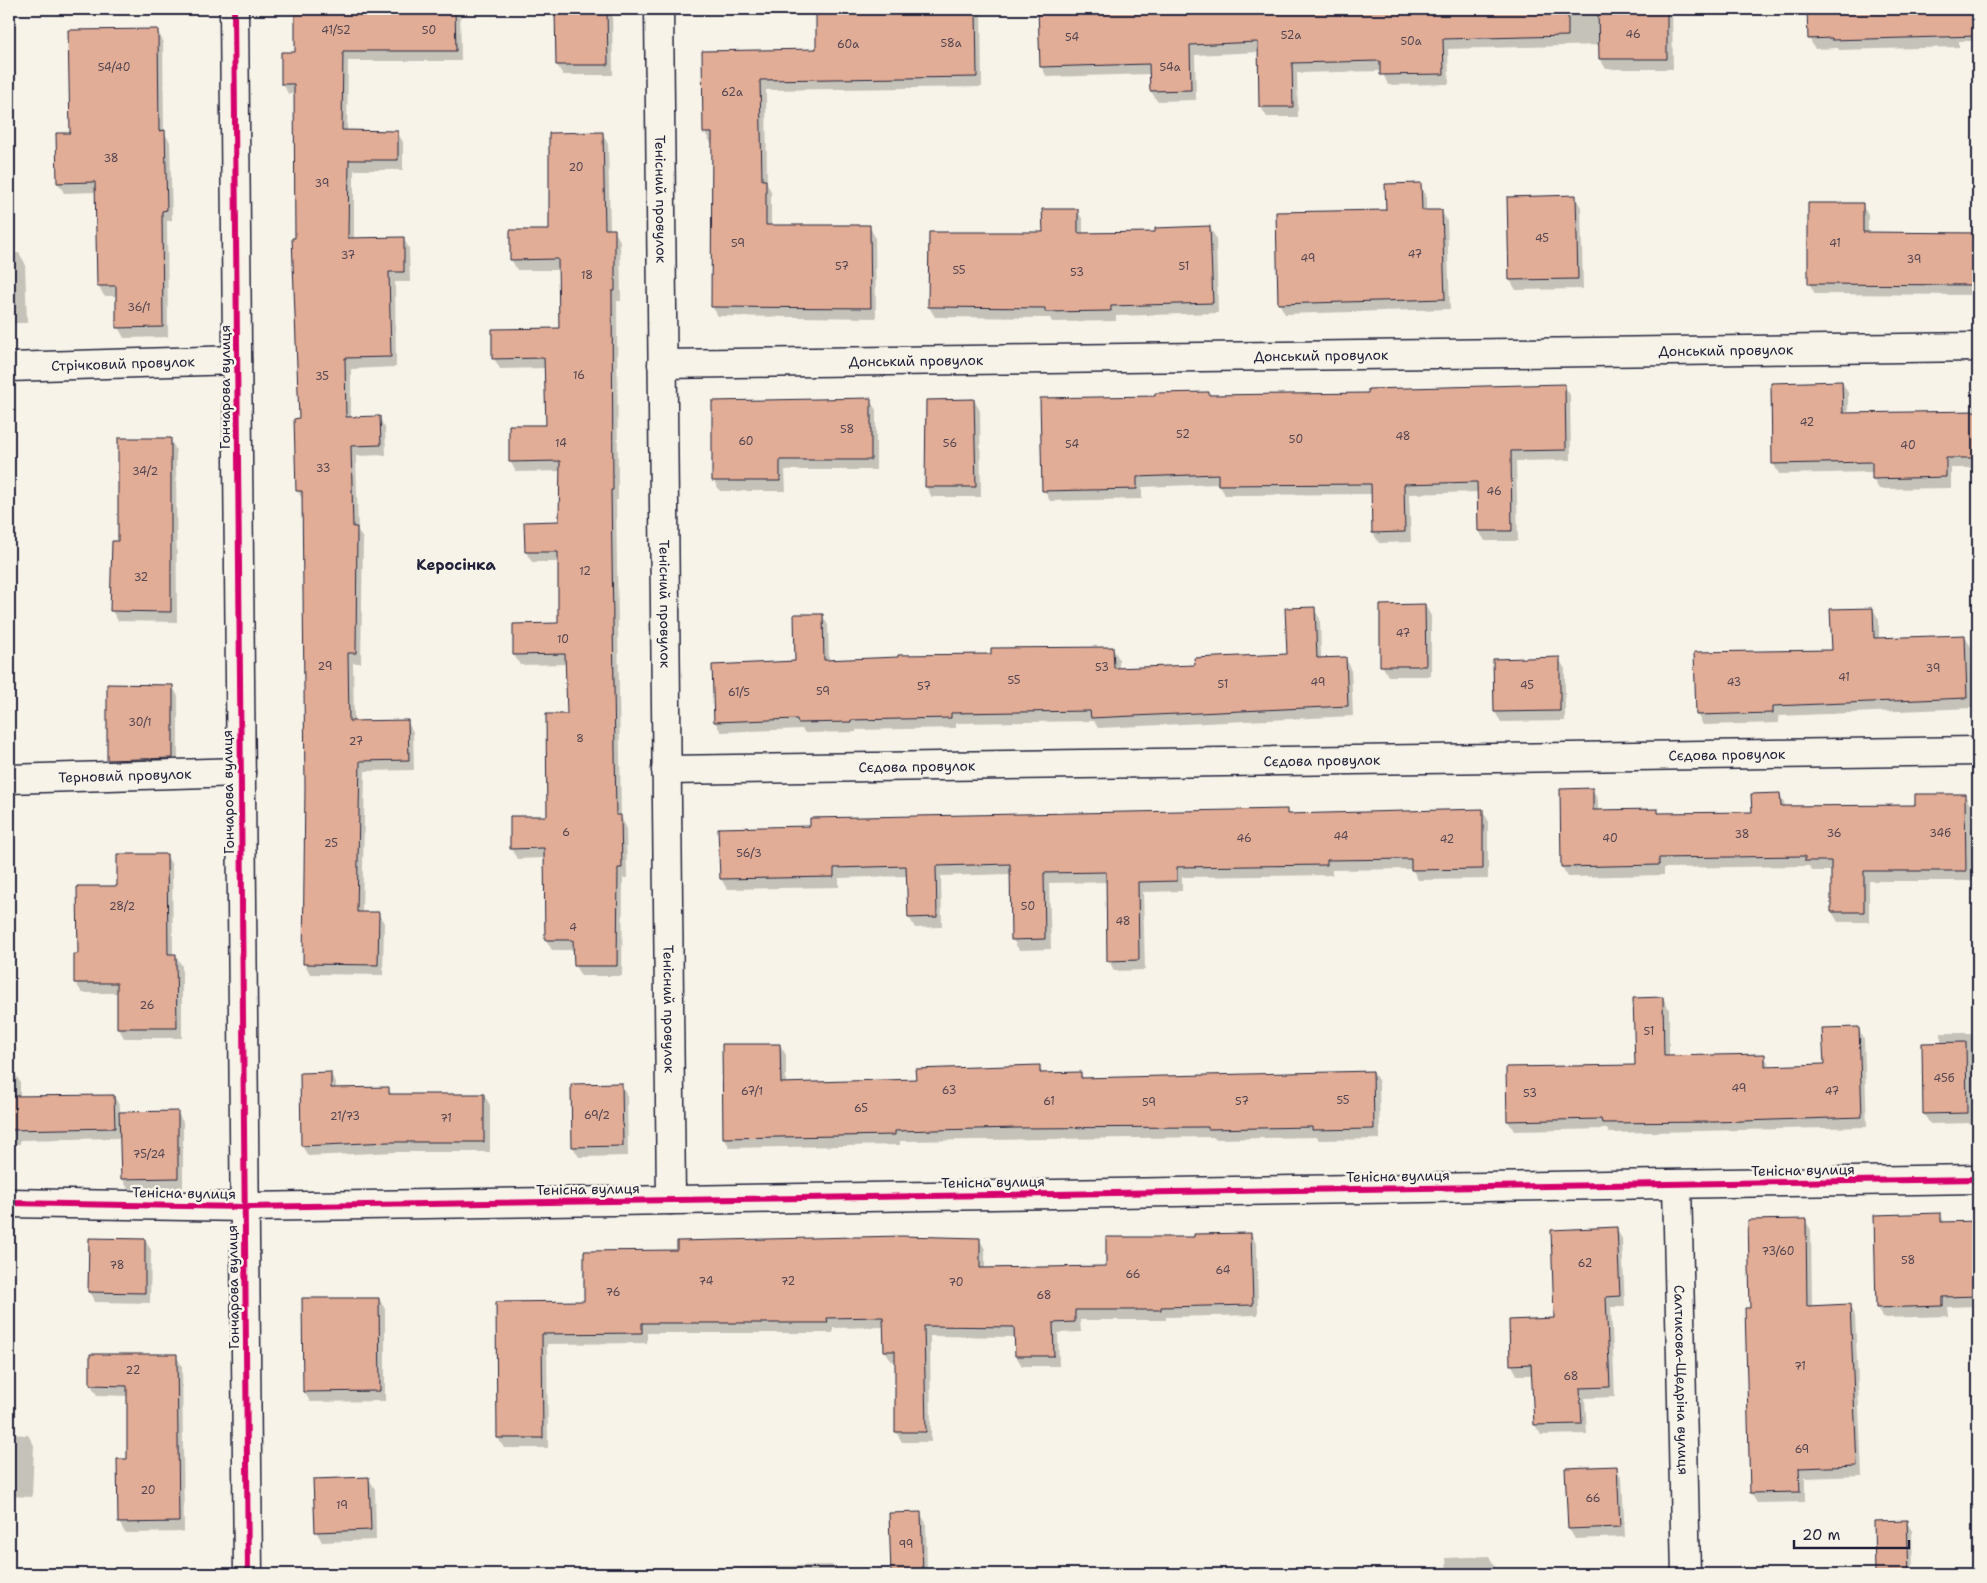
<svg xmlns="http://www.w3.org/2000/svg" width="1987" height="1583" viewBox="0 0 1987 1583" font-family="'Shantell Sans',sans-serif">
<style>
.shadow{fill:#0003}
.building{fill:#e2ad96;stroke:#22223b}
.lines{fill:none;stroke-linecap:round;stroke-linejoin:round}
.minor-casing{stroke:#22223b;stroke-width:31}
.minor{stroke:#f7f3e8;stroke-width:28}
.cycleway-casing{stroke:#f7f3e8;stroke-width:9}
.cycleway{stroke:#d6006c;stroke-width:6}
.labels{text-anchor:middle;stroke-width:5;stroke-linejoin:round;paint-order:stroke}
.number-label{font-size:11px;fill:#524552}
.street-label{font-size:14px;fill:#22223b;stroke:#f7f3e8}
.neighbourhood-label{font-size:15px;font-weight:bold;fill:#22223b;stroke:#f7f3e8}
</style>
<rect width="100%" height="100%" fill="#f7f3e8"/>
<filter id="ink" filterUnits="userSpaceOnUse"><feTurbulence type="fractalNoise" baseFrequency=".02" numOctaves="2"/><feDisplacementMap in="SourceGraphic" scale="10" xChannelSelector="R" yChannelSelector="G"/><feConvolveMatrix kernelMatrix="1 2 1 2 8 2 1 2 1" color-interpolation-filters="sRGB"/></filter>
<g filter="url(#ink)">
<path class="shadow" d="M296,9h164l1,52h-113l-1,71h50l6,10v28h-49v69l49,-1 6,10 1,34h-15l1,85 -45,2v49l28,-1 6,11 1,27 -30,1 2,75 5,8 -2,124h-8l1,59 53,-1 6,11 1,38 -49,1 -3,142h16l6,10 -1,52 -73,-1 -5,-10 1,-178 -3,-286 -6,-10 3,-70 -4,-326h-8l-5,-11 14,-29z
M556,9h56l1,66h-50l-6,-10z
M817,9h164l1,78 -216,3 1,94 4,7v35h98l6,11 1,81 -158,-2 -6,-10 1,-163h-2l-6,-10 -2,-81 114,-2z
M1039,9h633l1,60h-67l-6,-10v-14l-152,4 1,35 -61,1 -6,-14 -85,2 1,44h-31l-6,-10 -1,-55 -65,3 1,45 -39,1 -6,-10v-17l-104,3 -6,-11z
M1809,9h169v32h-19v6l-120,3 -1,-2 -23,1 -6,-11z
M157,30l6,11 1,91 6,10 2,78 -5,1 1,116 -44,1 -6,-11 -1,-31h-13l-5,-10 -2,-94 -33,1 -6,-10 13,-49z
M602,133l6,11 2,86h4l6,11 1,60h-4l1,199h-2l5,317 5,10 1,51h-4l-1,98h-41l-6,-10v-16h-23l-6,-10 -1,-82 -28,1 -6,-11 37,-31 20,-102 -1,-51 -47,1 -6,-10 45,-31v-62h-27l-6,-10v-29h35v-52l-45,1 -6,-11 37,-35 -1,-58 -46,1 -6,-11 66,-28v-60h-43l-6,-11 40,-28z
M1420,185l6,10v16h15l6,10 3,88 -165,5 -6,-11z
M1575,197l6,10 2,82 -67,1 -6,-10 -2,-82z
M1862,205l6,10v19h108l-1,-27h3v88l-163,-1 -6,-11z
M1077,210l6,10v14l74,-1 53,-5 6,10 2,75 -102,3v5l-64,1 -2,-4 -115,-1 -6,-10 1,-74h114z
M9,253h10l6,10 2,60h-18z
M1974,378h4v90h-27v20l-72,1 -6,-10v-7l-94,2 -6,-11 69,-81 6,11v21l126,-2z
M1564,385l6,10 1,65 -55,1 2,80h-33l-6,-10 -1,-39 -69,2 2,48 -32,1 -6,-10 -1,-39 -147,1 -6,-11 -77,3v12l-92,2 -6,-11 112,-93 52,-4 2,3 159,-2z
M870,400l6,10v60h-91l1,21h-66l-6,-10 -1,-78z
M974,400l6,11 1,86h-49l-6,-10z
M9,420l3,6 1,53h-4z
M170,439l6,11 1,172 -59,-1 -6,-10 8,-69z
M1425,605l6,11v60h-43l-6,-11z
M1314,609l6,10 1,40 24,-1 6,10 2,48 -255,12 -4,-7 -138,2v5l-100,2v2l-51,1 -3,-4 -81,3 -6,-10 82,-59 25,-48 6,10 1,36 284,-12 6,10v10l77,-3 92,-11z
M1873,609l6,11v19l86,-2 6,10 2,61 -195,8 1,7 -76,2 -6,-11 136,-63z
M1559,659l6,10v52l-64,1 -6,-10 -1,-52z
M172,686l6,10v72l-64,2 -6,-11z
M1592,790l6,10v11l59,-1 2,5 94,-2 27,-19 6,13 130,-1 49,-10 6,10v22h7v53h-109v41h-31l-6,-10v-41h-20l-3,-5 -145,2v7l-96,2 -6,-10z
M1286,810l3,5 193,-5 6,10v59l-70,1 -6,-11 -80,1v5l-150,2v14l-39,1 2,78 -31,1 -5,-11 -2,-78 -58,1 2,66 -32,1 -6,-10 -2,-66 -70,2 1,51 -27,1 -6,-11 -1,-41 -69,2v9l-112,2 -6,-10 91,-52 -1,-8z
M166,855l6,10 1,90 3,1 6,10v72h-58l-6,-11v-34h-36l-6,-10v-28h3l39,-68z
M1663,998l6,11v48l95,-2 6,12 55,-1 33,-38 6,11 3,88 -258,6 -2,-4 -93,2 -6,-10 128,-55z
M1941,1033h37v88h-5v2l-43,1 -6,-10 17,-70z
M780,1045l6,10v29l131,-4 122,-13 4,7 37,-1 4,6 289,-7 6,10 1,57 -61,1 -2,-3 -102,2 -2,-2 -313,4v4l-170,3 -6,-10 -1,-92z
M9,1072h5l6,10v15l94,-1 6,11v6l57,-1 6,10v66l-55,1 -6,-11 -1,-40 -101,2v4h-11z
M330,1073l6,10v6l52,-1 4,7h92l6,10v47h-94l-88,4 -6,-10z
M621,1084l6,10 1,62 -49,1 -6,-10z
M1940,1214l5,9 33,-1v84l-30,1 1,9 -66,2 -6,-11z
M1805,1220l6,10 1,77 37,-1 6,10 7,160 -57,2v24l-48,1 -6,-10 -5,-183 5,-1z
M1616,1228l6,11 3,68h-14l4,90 -30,1 2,36 -46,1 -6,-10 -2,-50h-16l-5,-10 -2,-44 45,-1z
M1251,1234l6,11 1,70 -92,2v3h-86l1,12 -23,1 1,33h-37l-6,-10v-19l-86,-1 1,106h-29l-6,-10v-71h-5l-6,-11 -1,-23 -51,1v5h-186v10l-100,1 1,104h-44l-6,-10 -1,-135 88,-1 94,-51 300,-12 6,10v20l122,-2 88,-28z
M145,1240l6,10 -1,53 -55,-1 -6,-10z
M379,1299l6,10v92l-75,1 -6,-11z
M91,1355l85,1 6,10 2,166 -59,1 -6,-11 9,-62v-64l-31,-1 -6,-10z
M9,1434l19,1 6,10 -2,52 -23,-1z
M1616,1468l6,10 3,59 -50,2 -6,-10z
M369,1479l6,10 1,51 -54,2 -6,-11z
M920,1513l6,10 1,51h-35l-2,-60z
M1906,1521l6,10 1,43h-37l-1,-52z
M1489,1556l6,11v7h-48l-1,-16z
M832,1565l5,9h-173v-5z"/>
<path class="building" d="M295,9h160l1,42h-113l-1,79 56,1v29h-49l-1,78 56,-1v35h-15l2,85 -46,1 1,59 34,-1 1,29 -30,1 2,81h4l-1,126h-8l1,68 59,-1 1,40 -49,1 -3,151h22l-1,53 -75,-1 2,-178 -3,-295h-6l-2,-72 5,-1 -7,-180h3l-1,-154h-13v-32h14z
M555,9h52l1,56h-52z
M816,9h160l1,68 -217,3 2,100h4v45h104l1,83 -160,-1 1,-174h-9l-1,-82 114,-2z
M1038,9h530v27l-125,3 1,35 -64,1v-14l-88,2 1,44h-34l-1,-65 -68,3 1,45 -41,1 -1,-27 -109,3z
M1598,9h69v50h-68z
M1807,9h171v27l-146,4v-2l-24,1z
M158,29l1,102 6,-1 2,80 -5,1 1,116 -47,1v-42h-19l-2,-104 -38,1 -1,-50h14l-2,-103z
M603,132l2,97h10v62h-3l1,199h-2l5,325h5l1,53h-4l-1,98h-43l-1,-26h-28l-1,-92 -34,1v-33h37l-1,-102h21l-2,-60 -52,1v-31l45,-1v-71h-33l-1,-30 35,-1 1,-60 -51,1v-37h37l-2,-67 -52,1v-30l67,-1 -1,-69 -48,1v-30h39v-97z
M1421,183l1,27h20l3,89 -167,5 -2,-92 110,-2 -1,-26z
M1576,195l2,84 -69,1 -2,-83z
M1808,203h55v29l115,1v52l-170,-1z
M1042,209h36v24l77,-1v-4l55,-2 3,77 -102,3v5l-66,1v-4l-117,-1 1,-75h114z
M1842,381l1,32 135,-2v47h-32v19l-74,2v-17l-100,2 -1,-81z
M1565,384l1,66 -55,1 1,80h-34l-1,-49 -73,2 1,48 -33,1 -1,-49 -153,1v-11l-81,3v12l-95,2 -2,-93 115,-2v-3l54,-1v3l159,-2v-4z
M871,398v62h-91v21h-68v-80z
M974,399l2,88h-51l1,-87z
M118,438h53v174l-61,-1 2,-70h6z
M1425,604l1,62h-46v-61z
M1315,607l2,51 29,-1 2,49 -257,12 -1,-7 -139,2v5l-100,2v2l-53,1 -1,-4 -83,3 -2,-57 83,-4 -1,-47h29l1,46 74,-3v-2l93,-1v-6l122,-1 1,21 81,-3 -1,-7 93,-4 -2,-46z
M1873,608l1,30 91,-3 2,63 -194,8v7l-77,2 -2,-63 138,-2 -2,-41z
M1560,657v54l-66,1 -1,-53z
M107,684l66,1v73l-66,2z
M1593,788v22l65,-1v4l94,-1 -1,-18 29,-1 1,13 134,-1v-11h50l1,77h-102v41h-33v-51h-26v-5l-146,2v7l-98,2 -1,-78z
M1287,809v5l196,-5v60l-72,1v-11l-84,1v5l-150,2v14l-39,1 1,78 -32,1 -1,-89 -62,1 1,66 -34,1 -1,-76 -74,2 1,51 -29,1 -2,-52 -72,2v9l-114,2 -2,-51 92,-2v-8z
M117,854h50l1,100h8l1,74h-60v-45h-43v-29h4l-1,-68h40z
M1663,997l1,59 101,-2v12l59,-2 -2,-36 37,-1 3,90 -148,5 -112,1 -1,-4 -94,2 -1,-54 129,-2 -2,-67z
M1966,1042l1,71 -44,1 -1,-71z
M722,1044h58l1,39 135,-4 -1,-10 125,-4v8l41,-1v6l292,-7 1,58 -62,1v-3l-104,2v-2l-191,1 -122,3v4l-172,3z
M331,1072v16l58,-1v7h95v48h-95l-88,4 -1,-73z
M622,1083l1,63 -51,1 -1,-63z
M114,1095l1,33 -106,2v-34z
M178,1111v67l-57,1 -2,-67z
M1941,1213v9l37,-1v75l-35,1v9l-67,2 -2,-93z
M1806,1219l1,87 43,-2 7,162 -58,2 1,24 -50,1 -5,-185h5l-2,-88z
M1617,1227l3,69 -14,1 4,90 -30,1 2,36 -48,1 -3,-61 -21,1 -1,-45 45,-2 -3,-88z
M1251,1233l2,72 -92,2v3h-86v12l-22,1 1,33h-39l-1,-29 -90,-1 2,106h-31v-81h-11l-1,-34 -56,1 1,5h-186v10l-100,1 1,104h-46l-1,-136 88,-1v-50l93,-1v-9l225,-5 78,2v30l126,-2v-29h88v-3z
M89,1238l56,1v54l-57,-1z
M302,1298h77l1,93 -77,1z
M90,1354h87l2,168 -61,1 -1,-64h10v-73l-37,-1z
M1617,1466l3,61 -52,2 -3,-61z
M369,1477l2,53 -56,2 -2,-53z
M921,1512l2,62h-32l-2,-61z
M1907,1520l2,54h-34l-1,-53z"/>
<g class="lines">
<defs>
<g id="minor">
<path d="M234,9l14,1565"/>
<path id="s1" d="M659,9l12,1191"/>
<path id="s2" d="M662,364l1316,-17"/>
<path id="s3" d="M9,367l228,-7"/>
<path id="s4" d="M666,770l1312,-19"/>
<path id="s5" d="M9,779l232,-7"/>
<path id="s6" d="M1677,1185l9,389"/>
<path d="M9,1203l236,4 1733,-28"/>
</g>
</defs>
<use href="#minor" class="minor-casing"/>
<use href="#minor" class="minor"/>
<defs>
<path id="cycleway" d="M234,9l14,1565
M9,1203l236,4 1733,-28"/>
</defs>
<use href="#cycleway" class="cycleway-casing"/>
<use href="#cycleway" class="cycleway"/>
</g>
</g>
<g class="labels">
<g class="number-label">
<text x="336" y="34">41/52</text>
<text x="429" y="34">50</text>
<text x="1633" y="38">46</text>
<text x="1291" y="39">52а</text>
<text x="1072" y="41">54</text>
<text x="1411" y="45">50а</text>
<text x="951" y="47">58а</text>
<text x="848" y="48">60а</text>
<text x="114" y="71">54/40</text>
<text x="1170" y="71">54а</text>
<text x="732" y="96">62а</text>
<text x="111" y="162">38</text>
<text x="576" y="171">20</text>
<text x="322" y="187">39</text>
<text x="1542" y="242">45</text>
<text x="738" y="247">59</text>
<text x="1835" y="247">41</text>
<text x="1415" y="258">47</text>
<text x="348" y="259">37</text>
<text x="1308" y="262">49</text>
<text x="1914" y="263">39</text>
<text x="842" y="270">57</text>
<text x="1184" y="270">51</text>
<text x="959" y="274">55</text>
<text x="1077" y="276">53</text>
<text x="587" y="279">18</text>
<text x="139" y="311">36/1</text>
<text x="579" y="379">16</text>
<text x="322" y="380">35</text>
<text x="1807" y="426">42</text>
<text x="847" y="433">58</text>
<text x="1183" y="438">52</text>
<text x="1403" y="440">48</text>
<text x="1296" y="443">50</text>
<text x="746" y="445">60</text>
<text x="561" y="447">14</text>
<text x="950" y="447">56</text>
<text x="1072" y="448">54</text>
<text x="1908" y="449">40</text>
<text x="323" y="472">33</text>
<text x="145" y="475">34/2</text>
<text x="1494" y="495">46</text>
<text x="585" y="575">12</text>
<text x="141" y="581">32</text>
<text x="1403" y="637">47</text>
<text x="563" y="643">10</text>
<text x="325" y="670">29</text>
<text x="1102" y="671">53</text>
<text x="1933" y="672">39</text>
<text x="1844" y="681">41</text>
<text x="1014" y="684">55</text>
<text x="1318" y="686">49</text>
<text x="1734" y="686">43</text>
<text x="1223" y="688">51</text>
<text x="1527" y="689">45</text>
<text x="924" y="690">57</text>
<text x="823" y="695">59</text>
<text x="739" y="696">61/5</text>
<text x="140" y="726">30/1</text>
<text x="580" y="742">8</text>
<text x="356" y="745">27</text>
<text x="566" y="836">6</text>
<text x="1834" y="837">36</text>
<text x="1940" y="837">34б</text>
<text x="1742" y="838">38</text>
<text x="1341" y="840">44</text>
<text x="1244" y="842">46</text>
<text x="1610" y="842">40</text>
<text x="1447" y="843">42</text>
<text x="331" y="847">25</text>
<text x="749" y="857">56/3</text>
<text x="122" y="910">28/2</text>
<text x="1028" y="910">50</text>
<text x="1123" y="925">48</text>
<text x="573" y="931">4</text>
<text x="147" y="1009">26</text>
<text x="1649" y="1035">51</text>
<text x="1944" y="1082">45б</text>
<text x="1739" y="1092">49</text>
<text x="949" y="1094">63</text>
<text x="752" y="1095">67/1</text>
<text x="1832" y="1095">47</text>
<text x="1530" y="1097">53</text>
<text x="1343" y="1104">55</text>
<text x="1049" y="1105">61</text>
<text x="1242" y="1105">57</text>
<text x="1149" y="1106">59</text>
<text x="861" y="1112">65</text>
<text x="597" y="1119">69/2</text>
<text x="345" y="1120">21/73</text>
<text x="446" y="1122">71</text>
<text x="149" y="1158">75/24</text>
<text x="1778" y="1255">73/60</text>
<text x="1908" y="1264">58</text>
<text x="1585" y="1267">62</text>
<text x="117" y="1269">78</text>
<text x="1223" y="1274">64</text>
<text x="1133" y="1278">66</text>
<text x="706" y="1285">74</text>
<text x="788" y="1285">72</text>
<text x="956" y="1286">70</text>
<text x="613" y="1296">76</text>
<text x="1044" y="1299">68</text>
<text x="1800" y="1370">71</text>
<text x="133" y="1374">22</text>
<text x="1571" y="1380">68</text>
<text x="1802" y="1453">69</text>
<text x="148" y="1494">20</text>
<text x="1593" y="1502">66</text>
<text x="342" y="1509">19</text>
<text x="906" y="1548">99</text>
</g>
<g class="street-label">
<text dy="5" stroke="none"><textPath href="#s1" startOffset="190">Тенісний провулок</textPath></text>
<text dy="5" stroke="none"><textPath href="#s2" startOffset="1064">Донський провулок</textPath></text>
<text dy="5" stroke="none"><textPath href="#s2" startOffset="659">Донський провулок</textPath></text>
<text dy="5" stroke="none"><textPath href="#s2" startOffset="254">Донський провулок</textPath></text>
<text dy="5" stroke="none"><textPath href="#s3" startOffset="114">Стрічковий провулок</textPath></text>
<text transform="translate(225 387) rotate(-90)" y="5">Гончарова вулиця</text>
<text dy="5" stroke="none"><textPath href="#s1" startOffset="595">Тенісний провулок</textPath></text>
<text dy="5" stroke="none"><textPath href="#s4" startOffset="1061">Сєдова провулок</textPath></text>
<text dy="5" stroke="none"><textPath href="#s4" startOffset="656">Сєдова провулок</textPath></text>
<text dy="5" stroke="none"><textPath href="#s4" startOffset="251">Сєдова провулок</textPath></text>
<text dy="5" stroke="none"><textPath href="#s5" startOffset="116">Терновий провулок</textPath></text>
<text transform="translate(228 792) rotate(-91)" y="5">Гончарова вулиця</text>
<text dy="5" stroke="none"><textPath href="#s1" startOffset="1000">Тенісний провулок</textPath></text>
<text transform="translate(1803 1170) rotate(-1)" y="5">Тенісна вулиця</text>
<text transform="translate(1398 1176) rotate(-1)" y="5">Тенісна вулиця</text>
<text transform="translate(993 1182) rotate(-1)" y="5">Тенісна вулиця</text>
<text transform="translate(588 1189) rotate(-1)" y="5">Тенісна вулиця</text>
<text transform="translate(184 1193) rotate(1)" y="5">Тенісна вулиця</text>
<text transform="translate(233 1287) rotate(-91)" y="5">Гончарова вулиця</text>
<text dy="5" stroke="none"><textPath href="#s6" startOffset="195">Салтикова-Щедріна вулиця</textPath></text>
</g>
<g class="neighbourhood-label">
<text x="456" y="570">Керосінка</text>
</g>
</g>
<rect width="1987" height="1583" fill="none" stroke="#f7f3e8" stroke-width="30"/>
<rect x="15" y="15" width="1957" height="1553" fill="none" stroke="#22223b" stroke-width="2" filter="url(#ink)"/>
<path d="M1794 1540v8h115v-8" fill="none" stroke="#22223b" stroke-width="2.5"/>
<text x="1802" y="1540" font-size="15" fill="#22223b" stroke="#f7f3e8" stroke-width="4" paint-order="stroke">20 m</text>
</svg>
